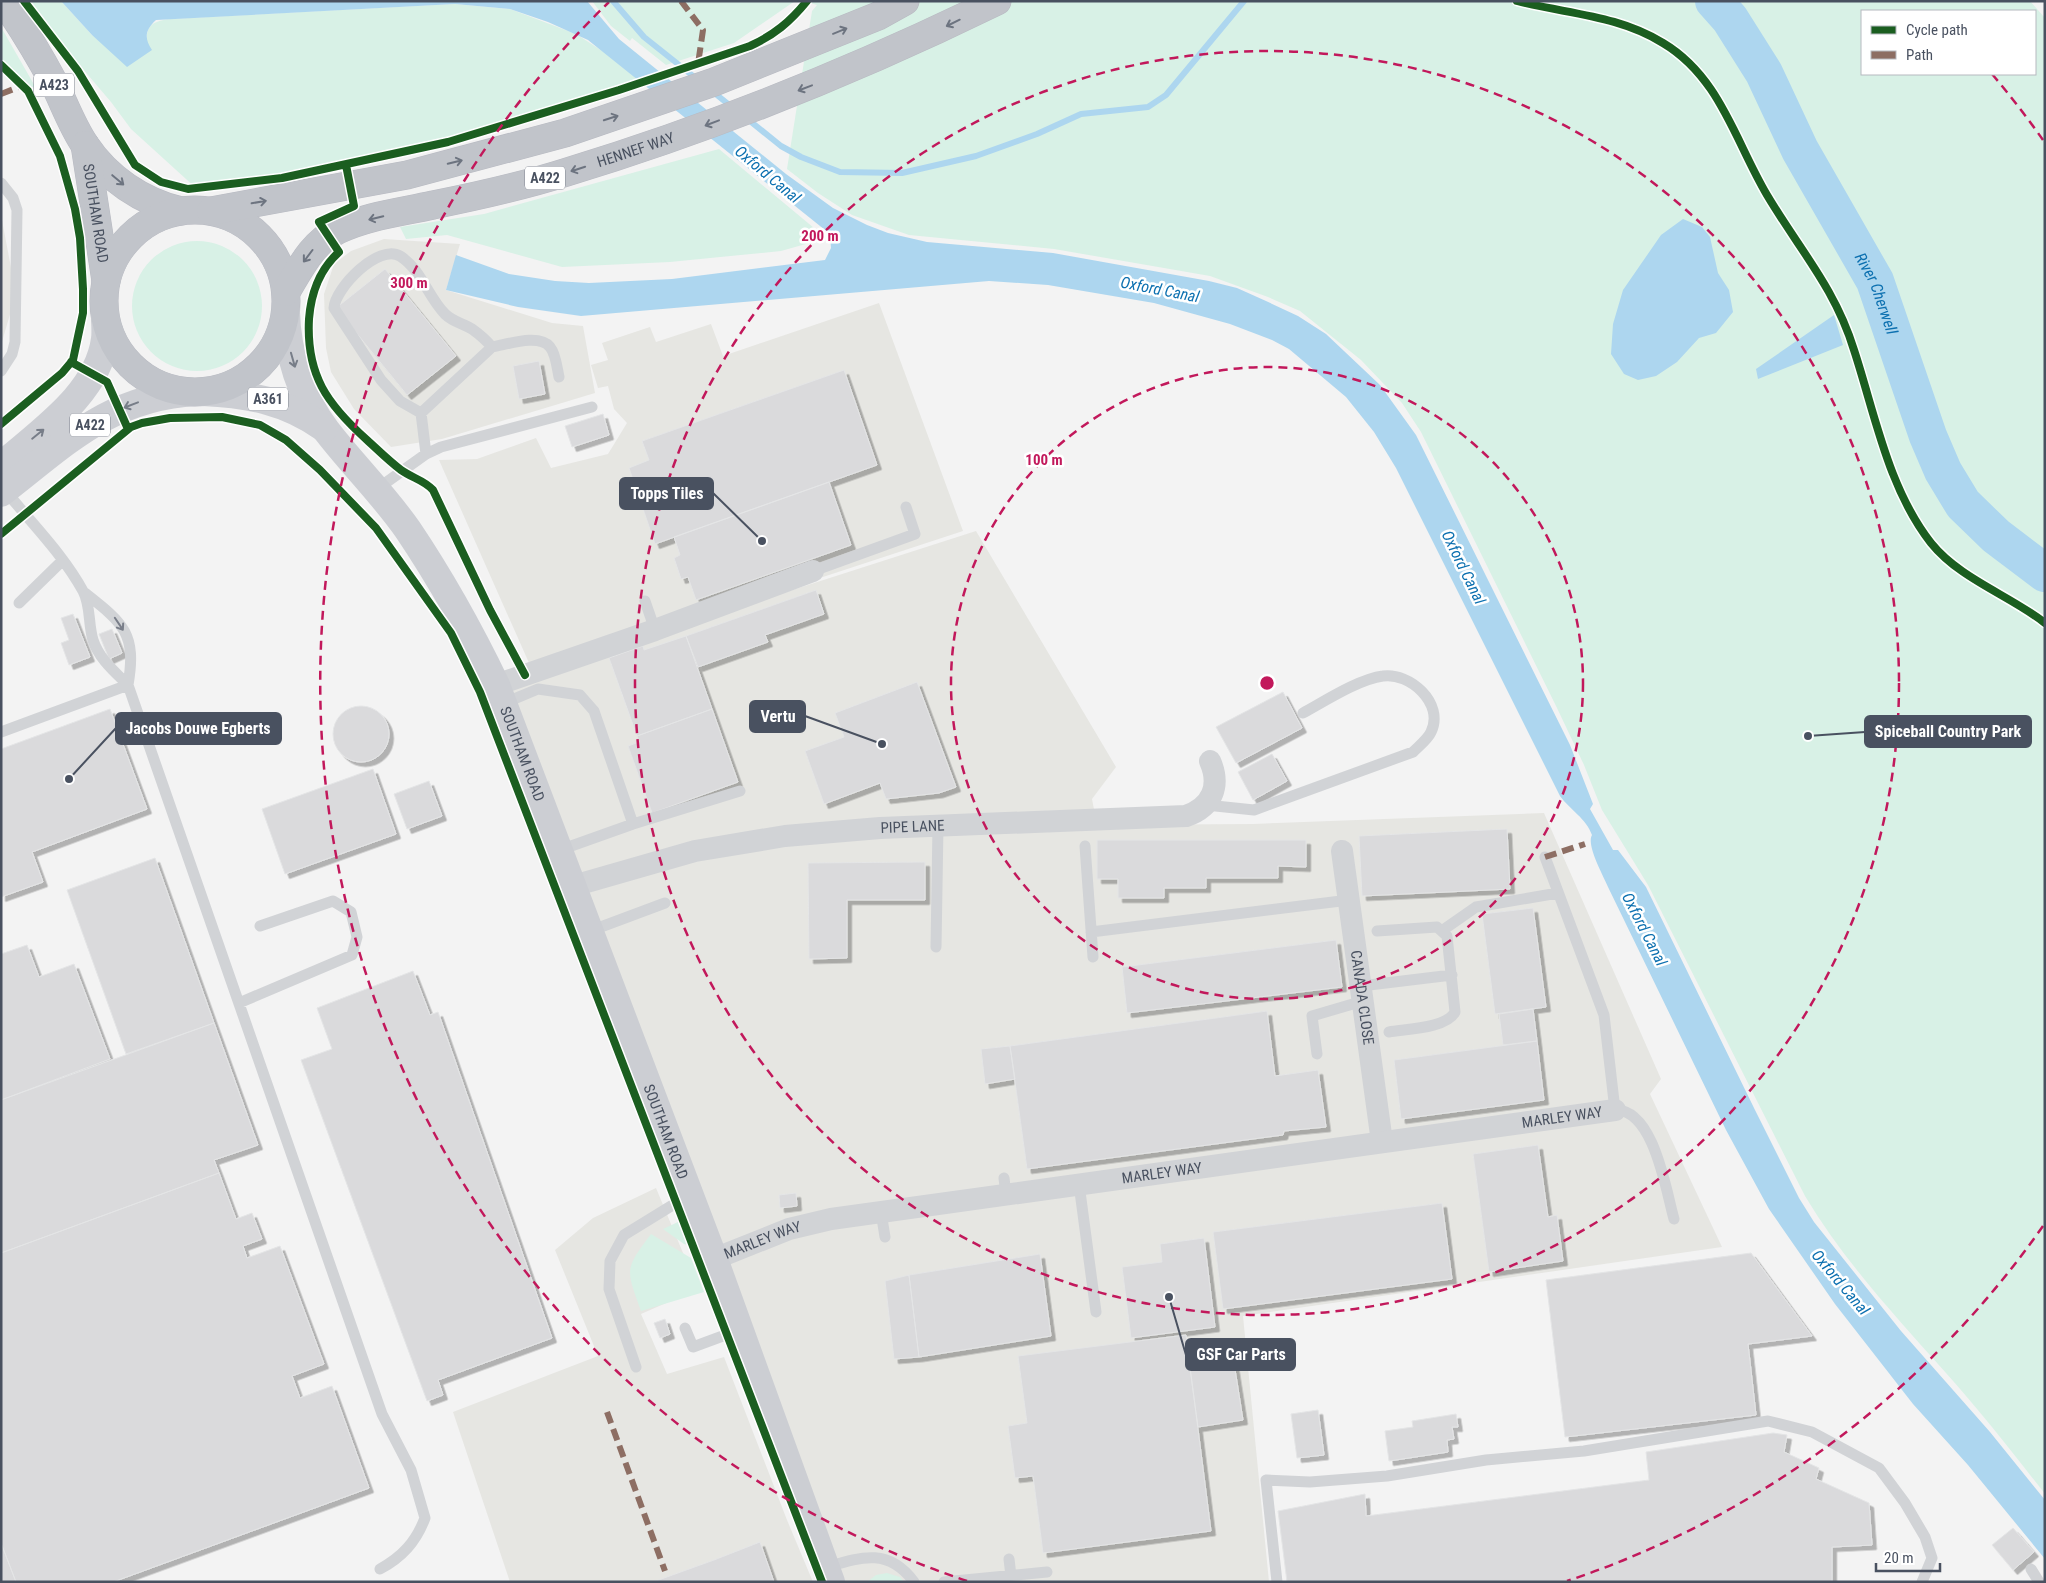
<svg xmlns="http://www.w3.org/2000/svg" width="2046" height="1583" viewBox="0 0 2046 1583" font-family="'Roboto Condensed',sans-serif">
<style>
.commercial{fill:#e6e6e2}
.green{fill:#d8f1e6;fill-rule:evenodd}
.water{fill:#add6ef}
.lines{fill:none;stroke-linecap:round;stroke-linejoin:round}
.stream{stroke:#add6ef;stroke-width:6}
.river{stroke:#add6ef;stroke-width:38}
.building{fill:#dadadc;stroke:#e4e5e6;filter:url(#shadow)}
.highway-casing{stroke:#b8bac2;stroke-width:29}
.lane{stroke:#d1d3d6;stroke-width:11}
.street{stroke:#d1d3d6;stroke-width:22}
.primary{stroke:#ccced3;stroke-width:28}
.highway{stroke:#c1c4ca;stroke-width:28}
.quiet{stroke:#8d6e63;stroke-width:6;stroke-dasharray:12 6;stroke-linecap:butt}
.cycleway-casing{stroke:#fff;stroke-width:11}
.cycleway{stroke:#1b5e20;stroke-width:8}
.oneway{stroke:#6d7480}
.oneway2{stroke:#777d88}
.oneway3{stroke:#797e89}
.ring{fill:none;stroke:#c2185b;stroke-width:2.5;stroke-dasharray:9 6}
.labels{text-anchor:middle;stroke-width:5;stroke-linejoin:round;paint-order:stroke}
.shield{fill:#fff;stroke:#808590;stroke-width:1}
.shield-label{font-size:14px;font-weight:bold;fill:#495160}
.street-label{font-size:15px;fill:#495160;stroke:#fff}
.water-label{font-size:16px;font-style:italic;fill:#0c70b0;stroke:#fff}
.centre{fill:#c2185b;stroke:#fff;stroke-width:2.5}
.ring-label{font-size:15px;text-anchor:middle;font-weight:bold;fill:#c2185b;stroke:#fff;stroke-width:5;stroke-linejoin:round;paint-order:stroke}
.leader{fill:none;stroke:#495160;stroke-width:2}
.callout-dot{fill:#495160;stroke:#fff;stroke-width:2}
.callout{fill:#495160;stroke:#495160;stroke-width:2}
.callout-label{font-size:16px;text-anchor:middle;font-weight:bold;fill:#fff}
</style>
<defs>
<filter id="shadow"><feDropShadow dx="4.5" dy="4.5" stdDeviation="0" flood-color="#0004"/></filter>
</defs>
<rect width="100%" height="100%" fill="#f3f3f3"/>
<path class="commercial" d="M1,215l15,79 -15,51z
M384,239l76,5 -14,46 106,33 31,3 12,67 -153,46 -51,8 -37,-38 -23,-37 -5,-24 -2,-54 10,-30 17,-13z
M879,303l84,228 -430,141 -94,-212 38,-1 59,-21 15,30 57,-14 19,-31 -13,-14 -6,-23 -10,2 -7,-23 17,-5 -6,-17 48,-16 6,15 55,-18 12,32z
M976,531l140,236 -24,32 5,26 156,-1 291,-11 117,266 -11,15 72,153 -479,69 26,266h-436l-337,-897z
M656,1188l42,101 -57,25 26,60 57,-17 63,163 26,62h-303l-57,-170 145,-56 -43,-106 38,-32z"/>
<path class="green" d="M25,1h36l31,34 18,14 37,-6c-2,-18 7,-22 23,-24l285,-15 55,5 66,25 31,20 32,25c-141,59 -292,90 -442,110l-66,-60 -20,-27z
M592,1h203l-61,42 -68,22 -34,-27 -2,3 -19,-15z
M804,1h1226l15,17v1476c-32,-41 -64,-82 -99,-121 -50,-56 -102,-112 -141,-177l-157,-311 -46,-75 -18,-45 -27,-57 -136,-276 -19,-29 -41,-43 -61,-49 -32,-14 -58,-21 -46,-8 -110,-19 -145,-14 -57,-20 -34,-22 -31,-24 25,-158 5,-6zM1862,11h173v63h-173z
M1,27l35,61 -12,-3 -23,-20z
M719,149l101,84v7l-39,11 -111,11 -108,5 -115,-32 -41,4 -6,-12 84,-13z
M132 306a65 65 0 1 1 130 0a65 65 0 1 1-130 0Z
M678,1222l4,2 9,22 -7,-2 -21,-15z
M651,1234l40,24 13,34 -63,19c-15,-42 -17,-41 10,-77z
M887,1573l13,4 4,5h-37l9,-7z"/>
<path class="water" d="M61,1h526l32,38 167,135 47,34 34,17 21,8 39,9 126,11 156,28 28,7 29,13 32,15 28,18 54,51 36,50 154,310 23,59 -3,5 23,41h5l28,37 109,223 44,88 15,24 87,109 89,101 55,68v59l-77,-94 -55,-61 -78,-100 -66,-95 -43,-79 -118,-243c-5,-12 -22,-42 -16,-52 -6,-17 -22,-25 -32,-39l-164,-328 -22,-36 -28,-35 -57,-48 -17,-9 -42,-16 -76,-21 -106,-18 -59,-4 -408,35 -63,-9 -72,-17 10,-35 53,19 46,7 34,2 83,-4 153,-19 6,-12 -1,-14 -242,-194 -40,-18 -38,-13 -55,-5 -299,16c-11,10 -12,18 -4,30l-25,17 -35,-32z
M1683,219l19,8 8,10 8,36 11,17 4,22 -17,21 -17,5 -22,24 -21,14 -18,4 -14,-6 -13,-20 2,-30 10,-34 38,-55z
M1834,315l9,30 -85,34 -2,-10z"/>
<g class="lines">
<path class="stream" d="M613,1l31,36 54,43
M712,91l21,17
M745,117l36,29 20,11 39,15 62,1 74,-17 61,-22 44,-20 67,-7 18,-12 78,-94"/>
<path class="river" id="s1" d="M1714,1l16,18 34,54 36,77 75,131 53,155 15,35 20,33 33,32 49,37"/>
</g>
<path class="building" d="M385,269l71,87 -49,39 -71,-87z
M539,361l6,33 -26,5 -6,-33z
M844,370l33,95 -222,79 -26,-76 20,-8 -7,-19z
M603,414l6,21 -37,12 -7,-21z
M829,482l22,63 -155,55 -8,-23 -7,2 -7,-21 6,-3 -6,-18z
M816,590l8,24 -59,21 3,7 -70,25 -12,-31z
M73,614l17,43 -21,8 -8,-22 8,-3 -8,-22z
M112,629l10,24 -13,6 -10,-25z
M686,636l26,73 -75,27 -28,-78 34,-12 1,4z
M917,682l39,105 -17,6 -53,6 -6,-16 -56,21 -19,-53 39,-14 -9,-24z
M1283,692l19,36 -66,35 -20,-36z
M333 734a28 28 0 1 1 56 0a28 28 0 1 1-56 0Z
M110,709l37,100 -115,43 11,30 -42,15v-148z
M712,709l26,73 -86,31 -24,-67 11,-4 -2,-6z
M1272,754l15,27 -34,19 -15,-28z
M373,769l23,65 -111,40 -23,-65z
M429,781l13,35 -35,13 -13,-35z
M1507,829l3,60 -148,7 -3,-60z
M1097,840h209v27l-28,-1v12h-72v10h-42v10h-46v-19h-21z
M155,858l59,165 -88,31 -59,-164z
M925,862v38h-78v58l-38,1 -1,-96z
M1533,908l13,99 -51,7 -13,-100z
M1336,940l6,47 -215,26 -5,-46z
M27,945l12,32 35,-13 36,95 -109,41v-146z
M413,971l17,44 8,-3 114,326 -114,42 5,15 -16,6 -126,-341 31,-11 -15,-41z
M1533,1009l4,32 -34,4 -4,-31z
M1267,1011l8,65 43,-6 8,57 -42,4 -1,4 -256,34 -17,-123z
M214,1023l44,122 -44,15 5,13 -218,80v-153z
M1537,1041l7,59 -143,19 -7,-59z
M1010,1046l5,33 -30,5 -4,-35z
M1538,1145l10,72 9,-2 6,46 -74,11 -16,-118z
M219,1173l17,46 16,-6 10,26 -19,7 4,12 33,-12 44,118 -32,12 8,22 32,-12 37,102 -256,94h-97l-15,-39v-290z
M796,1193l1,13 -17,2 -1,-13z
M1442,1203l10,76 -229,30 -10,-77z
M1204,1238l11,89 -84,11 -9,-71 40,-5 -2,-18z
M1751,1253l61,83 -64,8 8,71 -191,22 -19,-157z
M1040,1254l11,82 -132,21 -10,-82z
M909,1275l10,82 -25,2 -9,-78z
M665,1319l5,15 -10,4 -6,-15z
M1186,1335l25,196 -168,22 -10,-77 -18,2 -7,-52 19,-3 -9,-67z
M1234,1363l9,57 -45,7 -8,-58z
M1318,1410l6,45 -27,3 -6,-44z
M1456,1414l2,13h-6l2,12 -7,1 1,12 -59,9 -4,-30 28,-4 -1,-6z
M1773,1433l14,2 -3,17 35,16 -3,11 53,24 3,42 -40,2v35h-545l-9,-71 87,-17 1,22 283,-36 -3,-28z
M2013,1528l21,24 -21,18 -21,-25z
M760,1542l14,40h-121l61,-22z
M1,1543l15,39h-15z"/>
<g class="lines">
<defs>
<g id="highway">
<path d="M4,1c18,26 35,54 50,82 10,20 18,43 31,62 22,33 57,57 96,66"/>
<path id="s6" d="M85,145l21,136"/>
<circle cx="195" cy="301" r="91"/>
<path d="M211,211l196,-36 158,-42 149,-51 164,-66 27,-15"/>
<path id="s7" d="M286,292c15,-25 25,-48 52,-62 28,-14 64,-18 95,-25 45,-9 90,-19 134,-33 148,-45 291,-103 430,-171"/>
</g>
</defs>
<use href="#highway" class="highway-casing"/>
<path class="lane" d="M1,183l12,15 4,12 -2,132 -3,12 -11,17
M492,347c14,-2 47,-14 58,0 6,7 7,21 9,30
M421,413l71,-66c-6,-7 -13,-13 -20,-18 -10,-6 -19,-7 -27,-15 -17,-17 -24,-45 -45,-58 -21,-13 -65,32 -66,52l47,72 19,21 21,12 5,41
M377,489l49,-35 15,-7 151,-40
M5,490c26,33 58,64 78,101 8,15 5,33 10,49 6,19 22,32 35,45l254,729 29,56 14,48c-9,24 -23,39 -45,51
M813,571l102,-37 -9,-27
M85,593c38,30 52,40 43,92
M645,601l10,29
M19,603l44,-43
M502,704l36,-15 42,6 14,16 39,113
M1,732l127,-47
M1206,805l48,5 159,-58c6,-6 15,-13 18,-20 14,-29 -22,-60 -48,-56 -24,3 -58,25 -80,37
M1085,846l8,111
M560,850l73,-26 107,-33
M1545,857l59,158 11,95c39,-1 51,81 59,109
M1443,930l33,-23 82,-14
M590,931l75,-28
M1377,931l60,-4 10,9 8,76c-8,16 -48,17 -66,20
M1091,932l258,-32
M936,947l2,-121
M1361,986l91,-11
M239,1003l113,-48 5,-18 -6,-25 -18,-11 -73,25
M1317,1054l-5,-38 51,-15
M1004,1178l2,17
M1079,1184l17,128
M881,1212l4,25
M685,1328l8,19 46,-17
M636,1367l-27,-78 1,-28 14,-26 65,-40
M1009,1559l2,17
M825,1568c36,-11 63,-21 89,14
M2031,1569l8,13
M944,1582l103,-10
M1277,1582l-11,-102 44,2 77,-6 99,-16 98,-9 184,-30 44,11 67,36 26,35 20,34 7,21 -10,24"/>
<g class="street">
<path d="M496,685l159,-55 158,-59"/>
<path id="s2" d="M1342,851l40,291"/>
<path id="s3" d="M573,886l122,-35 90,-15 95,-8 306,-12c26,-9 35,-30 24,-55"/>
<path id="s4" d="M714,1259l75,-30 42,-10 784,-109"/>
</g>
<g class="primary">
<path id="s5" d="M286,312c1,41 15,85 40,118 26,34 57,64 82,100 33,49 62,101 88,155l218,574 117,323"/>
<path d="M203,392c45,2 84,9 121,36"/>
<path d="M1,466c38,-34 97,-72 104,-127 1,-7 0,-15 0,-23"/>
<path d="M1,493c65,-50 108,-96 195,-101"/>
</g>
<use href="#highway" class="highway"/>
<path class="quiet" d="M681,1l22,29 -5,34
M1,94l23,-9
M1545,857l40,-13
M607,1412l58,159"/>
<defs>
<path id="cycleway" d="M24,1l54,70 57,94 26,17 27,7 94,-11 166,-36 171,-52 131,-44c24,-11 40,-24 57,-45
M1517,1c50,13 101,14 146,42 57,34 72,98 104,152 32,54 68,93 87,155 21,64 34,138 77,193 29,36 78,52 114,80
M1,65l27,26 32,65 15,53 5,29 3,51v24l-10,47 -11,13 -61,51
M346,165l8,41 -35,16 20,30c-20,18 -28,41 -30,67 -3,56 18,85 58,121 11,10 22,21 34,30 11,8 23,10 32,20l57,120 35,65
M71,362l36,20 21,47
M1,534l130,-107 11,-4 28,-5 52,-1 38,8 26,15 34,30 56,58 75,105 29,59 342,890"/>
</defs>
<use href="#cycleway" class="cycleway-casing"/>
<use href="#cycleway" class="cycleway"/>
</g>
<defs><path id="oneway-shaft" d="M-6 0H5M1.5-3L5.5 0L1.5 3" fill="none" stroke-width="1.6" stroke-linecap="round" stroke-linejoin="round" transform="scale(1.25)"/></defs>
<g class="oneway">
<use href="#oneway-shaft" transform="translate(953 23) rotate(154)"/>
<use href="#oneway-shaft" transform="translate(840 31) rotate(-22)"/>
<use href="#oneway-shaft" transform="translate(805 88) rotate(159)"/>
<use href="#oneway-shaft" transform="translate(611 118) rotate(-18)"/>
<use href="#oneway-shaft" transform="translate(712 123) rotate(159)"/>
<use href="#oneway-shaft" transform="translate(455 162) rotate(-14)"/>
<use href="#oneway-shaft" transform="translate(578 169) rotate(162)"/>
<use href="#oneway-shaft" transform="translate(118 180) rotate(40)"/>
<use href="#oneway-shaft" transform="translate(259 202) rotate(-10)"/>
<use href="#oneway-shaft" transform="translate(376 218) rotate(166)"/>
<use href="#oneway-shaft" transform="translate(308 256) rotate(127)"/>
</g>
<g class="oneway2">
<use href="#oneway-shaft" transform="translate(293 360) rotate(74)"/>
<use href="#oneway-shaft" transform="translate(131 405) rotate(159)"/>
<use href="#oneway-shaft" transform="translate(38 434) rotate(-39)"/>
</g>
<use class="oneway3" href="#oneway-shaft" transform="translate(119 624) rotate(56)"/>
<g class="ring">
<circle cx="1267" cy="683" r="316"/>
<circle cx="1267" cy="683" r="632"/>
<path d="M2043 1226A947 947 0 0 1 1567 1581M967 1581A947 947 0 0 1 609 2M1992 74A947 947 0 0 1 2043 140"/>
</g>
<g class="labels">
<g class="shield">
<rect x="34" y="73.5" width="40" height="23" rx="4"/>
<rect x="525" y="166.5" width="40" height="23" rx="4"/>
<rect x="248" y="387.5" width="40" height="23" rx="4"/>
<rect x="70" y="413.5" width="40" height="23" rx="4"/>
</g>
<g class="shield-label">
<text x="54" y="90">A423</text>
<text x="545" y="183">A422</text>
<text x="268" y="404">A361</text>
<text x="90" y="430">A422</text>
</g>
<g class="street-label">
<text dy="5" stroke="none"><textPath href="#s7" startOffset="391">HENNEF WAY</textPath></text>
<text dy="5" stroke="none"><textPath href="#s6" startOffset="69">SOUTHAM ROAD</textPath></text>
<text dy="5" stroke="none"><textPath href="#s5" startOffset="508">SOUTHAM ROAD</textPath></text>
<text dy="5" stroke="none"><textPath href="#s3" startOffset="346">PIPE LANE</textPath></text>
<text dy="5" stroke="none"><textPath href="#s2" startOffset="148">CANADA CLOSE</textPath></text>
<text dy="5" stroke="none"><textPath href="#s4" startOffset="862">MARLEY WAY</textPath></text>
<text dy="5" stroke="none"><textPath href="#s5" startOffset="912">SOUTHAM ROAD</textPath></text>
<text dy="5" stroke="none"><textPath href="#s4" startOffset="458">MARLEY WAY</textPath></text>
<text dy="5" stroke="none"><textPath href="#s4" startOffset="52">MARLEY WAY</textPath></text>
</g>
<g class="water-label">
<text transform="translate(768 174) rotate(40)" y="6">Oxford Canal</text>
<text transform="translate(1160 289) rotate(11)" y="6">Oxford Canal</text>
<text dy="6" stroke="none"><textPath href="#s1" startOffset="336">River Cherwell</textPath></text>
<text transform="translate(1464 567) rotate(64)" y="6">Oxford Canal</text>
<text transform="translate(1645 929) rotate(63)" y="6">Oxford Canal</text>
<text transform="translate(1841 1282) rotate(50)" y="6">Oxford Canal</text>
</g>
</g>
<circle cx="1267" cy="683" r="8" class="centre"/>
<g class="ring-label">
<text x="820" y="241">200 m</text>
<text x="409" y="288">300 m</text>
<text x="1044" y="465">100 m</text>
</g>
<path class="leader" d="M762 541L713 493M882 744L805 716M69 779L116 728M1808 736L1865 732M1169 1297L1186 1355"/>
<g class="callout-dot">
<circle cx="762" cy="541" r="5"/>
<circle cx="882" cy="744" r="5"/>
<circle cx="69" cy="779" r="5"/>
<circle cx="1808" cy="736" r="5"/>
<circle cx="1169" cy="1297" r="5"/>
</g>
<g class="callout">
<rect x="620" y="478" width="93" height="31" rx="5"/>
<rect x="750" y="701" width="55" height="31" rx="5"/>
<rect x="116" y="713" width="165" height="31" rx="5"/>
<rect x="1865" y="716" width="166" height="31" rx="5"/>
<rect x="1186" y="1339" width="109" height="31" rx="5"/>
</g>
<g class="callout-label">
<text x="667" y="499">Topps Tiles</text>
<text x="778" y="722">Vertu</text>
<text x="198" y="734">Jacobs Douwe Egberts</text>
<text x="1948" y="737">Spiceball Country Park</text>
<text x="1241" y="1360">GSF Car Parts</text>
</g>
<rect width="2046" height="1583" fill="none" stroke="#495160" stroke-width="5"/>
<rect x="1861" y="10" width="175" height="65" fill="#ffffff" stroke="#b6b9bf"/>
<rect x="1871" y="26" width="25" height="8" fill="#1b5e20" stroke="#b6b9bf"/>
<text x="1906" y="35" font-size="15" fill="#495160">Cycle path</text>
<rect x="1871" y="51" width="25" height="8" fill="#8d6e63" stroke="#b6b9bf"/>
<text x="1906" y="60" font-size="15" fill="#495160">Path</text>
<path d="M1876 1563v8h64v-8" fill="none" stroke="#495160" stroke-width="2.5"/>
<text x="1884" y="1563" font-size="15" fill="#495160" stroke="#ffffff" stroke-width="4" paint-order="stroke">20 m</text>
</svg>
